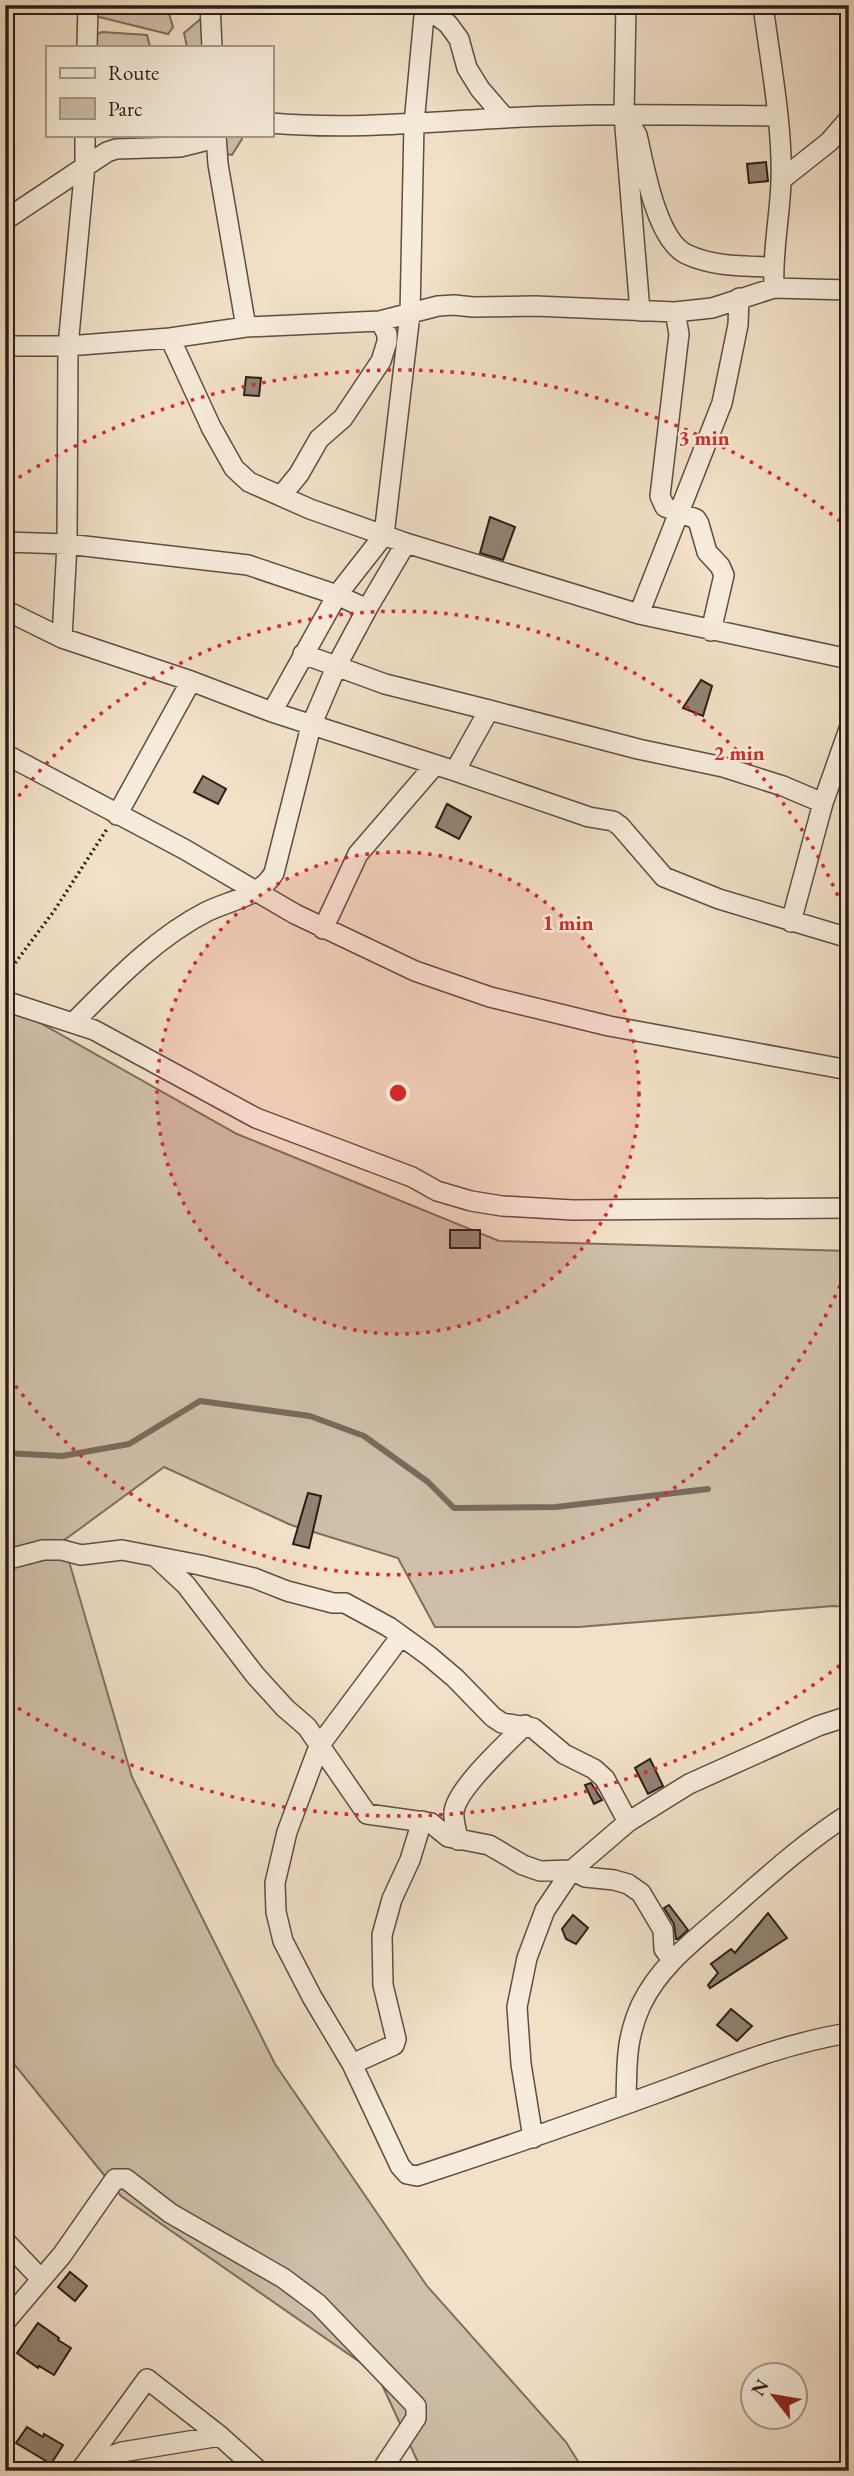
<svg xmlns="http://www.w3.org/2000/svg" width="854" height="2476" viewBox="0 0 854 2476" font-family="'EB Garamond',serif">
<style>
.green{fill:#d0c0aa;stroke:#7e6e60;stroke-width:2}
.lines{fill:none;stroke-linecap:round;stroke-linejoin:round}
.stream{stroke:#7a6a5d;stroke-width:6}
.building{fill:#928373;stroke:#2b1d17;stroke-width:2}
.minor-casing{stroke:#5d4e43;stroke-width:22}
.path{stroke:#2b1d17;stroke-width:3.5;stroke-dasharray:2 3.5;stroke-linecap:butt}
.minor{stroke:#f7ecdb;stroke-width:19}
.ring{fill:none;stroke:#d62828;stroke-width:3.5;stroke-dasharray:3.5 7}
.centre{fill:#d62828;stroke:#f7ecdb;stroke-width:3.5}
.ring-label{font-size:21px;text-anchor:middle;font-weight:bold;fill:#d62828;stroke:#f7ecdb;stroke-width:5;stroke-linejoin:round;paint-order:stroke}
</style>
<rect width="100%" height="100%" fill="#f2e1c8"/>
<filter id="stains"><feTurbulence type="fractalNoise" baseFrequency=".00286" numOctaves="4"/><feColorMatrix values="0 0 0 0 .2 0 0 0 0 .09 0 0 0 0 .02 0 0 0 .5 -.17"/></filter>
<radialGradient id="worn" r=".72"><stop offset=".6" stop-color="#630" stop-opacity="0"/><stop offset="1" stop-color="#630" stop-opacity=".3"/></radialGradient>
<path class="green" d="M91,5h43l3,4 30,-2 6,20 -5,7 -77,-19z
M203,17l1,30h-17l-3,-14z
M102,32l45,3 3,12h-59l1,-11z
M219,135h22l1,4 -10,16 -12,-2z
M5,1003l232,131 262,107 350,10v356l-16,-1 -254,21h-144l-37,-69 -107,-33 -127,-58 -101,74 69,236 143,287 152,222 139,156 18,29h-162l-45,-97 -256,-178 -116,-143z"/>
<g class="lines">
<path class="stream" d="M5,1453l57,3 67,-12 71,-43 110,15 54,20 64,46 26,26 102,-1 152,-18"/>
</g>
<path class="building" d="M766,162l2,19 -19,2 -2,-19z
M246,377l15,1 -2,18 -15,-1z
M490,517l25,10 -12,33 -23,-7z
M701,680l11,6 -9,30 -20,-8z
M203,776l23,13 -8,15 -24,-12z
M447,804l24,13 -12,22 -23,-12z
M450,1230h30v18h-30z
M308,1493l13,3 -12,52 -16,-4z
M650,1759l13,27 -15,8 -13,-26z
M591,1783l11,17 -8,4 -9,-19z
M669,1905l19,25 -10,9h-2l-2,-15 -10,-16z
M768,1913l19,25 -77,50 -2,-3 10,-12 -7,-9 20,-15 4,4z
M573,1915l15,13 -12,16 -10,-5 -4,-10z
M731,2009l21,17 -15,15 -20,-16z
M70,2272l17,14 -12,15 -17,-14z
M38,2323l21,15 -1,2 13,8 -17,27 -15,-9 -1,2 -21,-15z
M27,2427l16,10 1,-3 19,11 -12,19 -35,-21z"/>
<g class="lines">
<defs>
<path id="minor" d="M210,5l2,42
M423,5l25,19 11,15 8,29 13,21 25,29
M626,5l-2,110 16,196
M763,5c7,55 20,122 18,176 -1,36 -9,71 -7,107
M87,47l1,-42
M271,123c78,7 157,-1 234,-5 91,-5 181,-3 272,-2
M632,127l5,8c7,30 19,104 49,119 27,13 58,12 87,13
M216,135l2,29 28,163
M781,180l48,-38 20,-23
M5,220l102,-68 9,-3 64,-2 36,-9
M675,312l4,22 -19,162 5,11 31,12 3,5 8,28 13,14 4,9 -13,56
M170,338l41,89 23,41 15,14 61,27 96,34 233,71 210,45
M5,346h63l102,-8 76,-11 134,-6 58,-15 16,-1 19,2 62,-1 140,6 37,-4 62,-20 75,2
M281,496l18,-22 20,-35 24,-21 38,-57 6,-19v-8l-7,-13
M5,542l62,2 181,21 89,30 30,14
M5,610l57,28 129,43 81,31 183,59 134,46 24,4 7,5 44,51 55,22 130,39
M639,614l83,-211 16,-78 1,-27
M62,638l5,-94 1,-198 17,-181v-30
M303,654l82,30 104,26
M272,712l65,-117 47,-60 26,-221 4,-190 11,-119
M5,754l179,95 111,65 120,57 75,26 119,29 240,44
M455,771l34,-61 149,39 85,18 60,19 40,17
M117,815l74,-134
M791,922l32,-119 26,-74
M323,929l35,-75 76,-88
M5,1001l89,29 162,88 156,59 25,14 34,10 31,5 71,4 276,-2
M73,1023c40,-40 82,-85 133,-111 24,-12 54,-15 68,-39l37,-147 26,-61 30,-56 39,-66
M157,1558l29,27 69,90 30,33 22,19 60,87 64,9 17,14 41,8 34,20 17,6 32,-1 13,7 29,3 14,4 13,9 22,37 1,19 8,11
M5,1560l38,-10h19l19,5 41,-5 78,15 54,13 33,13 46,12h12l44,24 40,29 26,22 38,39 9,6 31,5 31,26 30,15 11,10 23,43
M401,1636l-82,110 -32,86 -12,51 1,29 7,29 29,56 40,67 48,102 7,8 10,2c83,-27 166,-56 248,-86 60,-22 120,-47 184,-57
M458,1840c-1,-9 -5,-19 -4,-28 2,-23 54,-70 71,-87
M352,2064l42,-19 2,-6 -13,-54 -1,-50 10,-36 18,-39 12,-39
M626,2104c1,-37 -1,-64 15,-99 19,-40 55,-66 87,-94 39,-34 77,-69 121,-97
M533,2138l-12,-74 -4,-57 10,-49 18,-48 27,-40 56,-48 61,-38 129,-58 31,-10
M5,2241l36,38
M5,2322l57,-67 53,-76h11l44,34 113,65 35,26 98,102v12l-35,53
M84,2466l38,-14 98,-16
M80,2471l67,-92 73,57 39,35"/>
</defs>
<use href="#minor" class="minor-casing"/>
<path class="path" d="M15,963l39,-52 53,-82"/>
<use href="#minor" class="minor"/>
</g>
<circle cx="398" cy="1093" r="241" fill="#d62828" fill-opacity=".12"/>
<g class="ring">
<circle cx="398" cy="1093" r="241"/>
<path d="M848 1266A482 482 0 0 1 6 1373M6 813A482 482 0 0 1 848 920"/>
<path d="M848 1659A723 723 0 0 1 10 1703M10 483A723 723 0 0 1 848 527"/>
</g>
<circle cx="398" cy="1093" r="10" class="centre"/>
<g class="ring-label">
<text x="704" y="445">3 min</text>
<text x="739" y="760">2 min</text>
<text x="568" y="930">1 min</text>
</g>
<rect width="854" height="2476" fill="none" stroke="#f2e1c8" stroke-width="28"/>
<rect x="7" y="7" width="840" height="2462" fill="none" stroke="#2b1d17" stroke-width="3.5"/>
<rect x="14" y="14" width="826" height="2448" fill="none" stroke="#2b1d17" stroke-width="2"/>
<rect x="46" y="46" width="228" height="91" fill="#f7ecdb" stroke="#a5998d" stroke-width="2"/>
<rect x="60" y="68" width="35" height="10" fill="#f7ecdb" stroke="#a5998d" stroke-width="2"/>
<text x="108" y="80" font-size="21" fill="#2b1d17">Route</text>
<rect x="60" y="98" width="35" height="21" fill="#d0c0aa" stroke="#a5998d" stroke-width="2"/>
<text x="108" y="116" font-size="21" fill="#2b1d17">Parc</text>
<g transform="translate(774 2396) rotate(301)"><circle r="33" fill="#f7ecdb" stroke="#a5998d" stroke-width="2"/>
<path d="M0-5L12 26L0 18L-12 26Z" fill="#8f2418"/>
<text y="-10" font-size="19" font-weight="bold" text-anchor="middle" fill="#2b1d17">N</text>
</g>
<rect width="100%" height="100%" filter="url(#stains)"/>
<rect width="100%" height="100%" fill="url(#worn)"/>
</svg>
